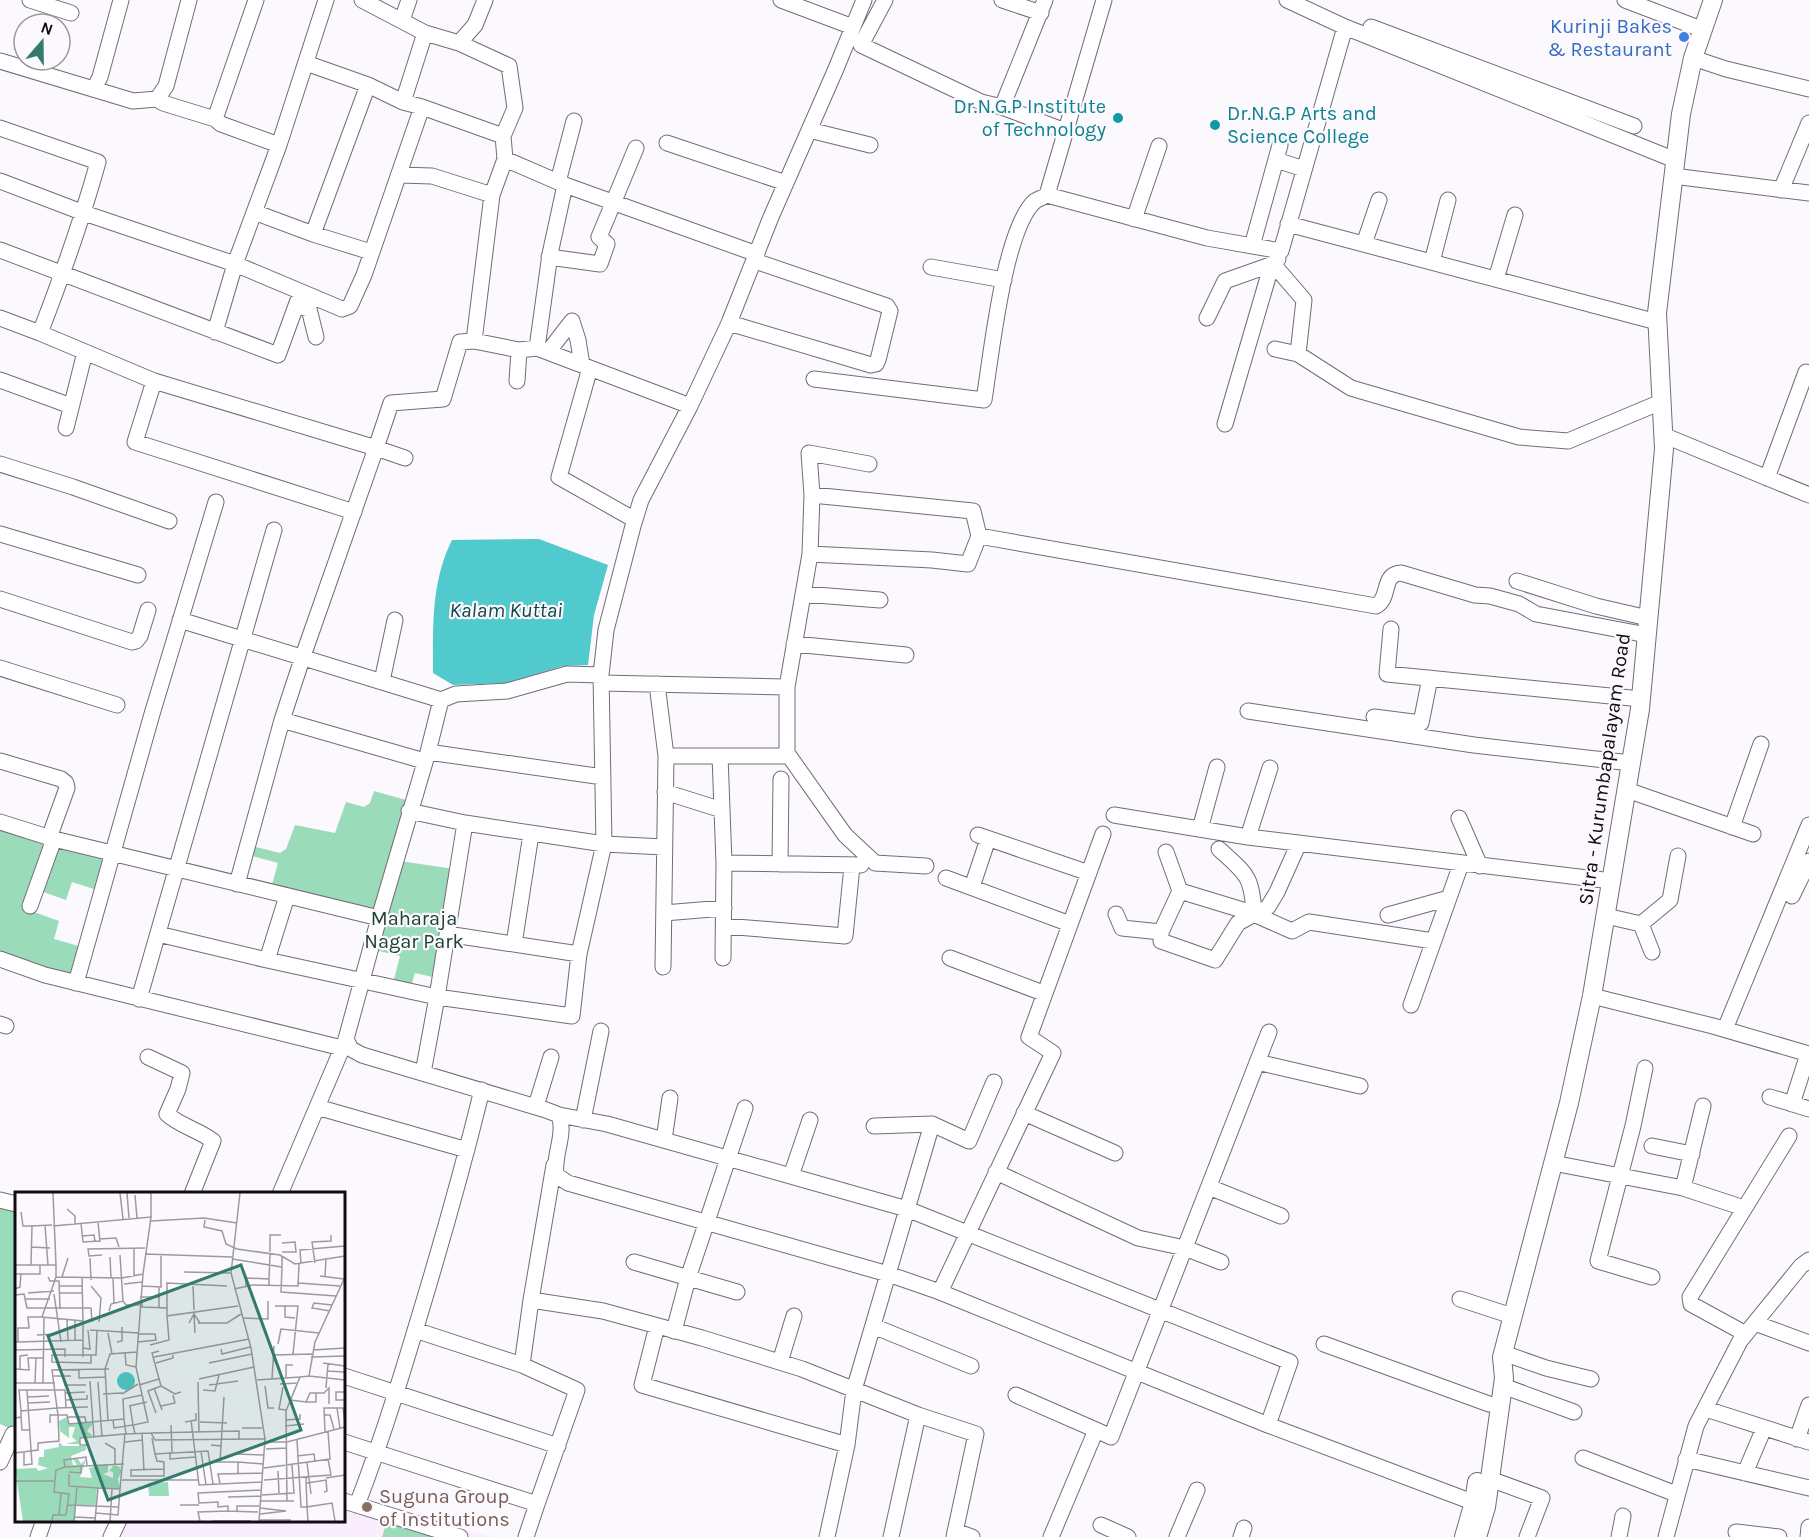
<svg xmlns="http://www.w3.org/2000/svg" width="1809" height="1537" viewBox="0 0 1809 1537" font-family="Karla,sans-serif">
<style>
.built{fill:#f9edfe}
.green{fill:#9adcb9}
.water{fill:#50cacd}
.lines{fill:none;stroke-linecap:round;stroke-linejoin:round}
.minor-casing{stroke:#76697b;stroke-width:17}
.major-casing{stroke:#76697b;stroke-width:20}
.minor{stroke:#fff;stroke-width:15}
.major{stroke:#fff;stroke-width:18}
.shop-dot{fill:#3f7fe0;stroke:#fbf9fd;stroke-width:2}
.culture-dot{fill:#0f9aa8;stroke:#fbf9fd;stroke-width:2}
.education-dot{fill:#8d6e63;stroke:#fbf9fd;stroke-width:2}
.labels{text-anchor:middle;stroke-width:4.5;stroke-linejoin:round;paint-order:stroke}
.shop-label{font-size:20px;fill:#366cbe;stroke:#fbf9fd;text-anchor:end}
.culture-label{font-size:20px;fill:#0d838f;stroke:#fbf9fd;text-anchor:end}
.street-label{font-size:20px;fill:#110c13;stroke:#fbf9fd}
.park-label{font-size:20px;fill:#1c4230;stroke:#fbf9fd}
.education-label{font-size:20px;fill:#785e54;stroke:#fbf9fd;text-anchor:start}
.water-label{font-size:21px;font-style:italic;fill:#0f4648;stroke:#fbf9fd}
.inset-road{fill:none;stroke:#9d9a9f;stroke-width:1.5}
.view{fill:#357a6e;fill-opacity:0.15;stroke:#357a6e;stroke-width:3}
.inset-edge{fill:none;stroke:#110c13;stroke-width:3}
</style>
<rect width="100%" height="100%" fill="#fbf9fd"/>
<path class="built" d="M344,1493l146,44h-369l7,-16 216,-1z"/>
<path class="green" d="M374,791l32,9 -30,115 -105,-27 7,-25 -29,-8 3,-9 28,7 6,-4 9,-24 40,8 11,-31 18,5 6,-4z
M0,826l107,29 -10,35 -25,-8 -6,18 -26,-9 -6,21 25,9 -5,18 28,8 -9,31 -73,-22z
M400,861l54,8 -17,109 -22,-5 -4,13 -18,-3 7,-27 -21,-5z
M0,1204l16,4v223l-16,-7z
M387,1521l53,16h-58z"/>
<path class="water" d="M539,539l69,26 -14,50 -6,50 -25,1 -56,17 -54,2 -20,-12c0,-46 -2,-91 19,-133z"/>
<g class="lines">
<defs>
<path id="minor" d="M30,0l41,13
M362,0l63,33 34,10 50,23 6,42 -12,28
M781,0l72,27
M885,0l-24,45 120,57 21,5 63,24
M1002,0l39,13
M1287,0l58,27 330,133
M1625,0l76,29
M402,20l7,-20
M1371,27l263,99
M459,43l16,-18 10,-25
M1693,58l33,11 83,20
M0,61l133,40 24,-2 6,4 52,16 6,5 58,21
M368,85l35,17 19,5 81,29 2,23 -13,36 -18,146
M94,89l6,-12 21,-77
M157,99l9,-13 23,-86
M403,102l22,-69
M1002,107l43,-107
M215,119l41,-119
M0,128l98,34c-16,58 -36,114 -58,171
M809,130l61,15
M667,143l119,40
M505,159l60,26 192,69
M1276,160l28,9
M400,175l32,1 60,19
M1673,176l136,17
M0,181l84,32 151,51 107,45 8,-3 14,-31 58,-168
M558,182l16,-61
M1781,190l28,-67
M1047,195l57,-195
M254,212l59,22 55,-149 -62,-22
M1134,219l25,-73
M1288,224l369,98
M313,234l58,18
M1364,244l15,-44
M1252,246l28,-101
M0,250l278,105 23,-63
M549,257l51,7 7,-20 -8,-7 37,-89
M1432,262l16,-62
M931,267l73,13
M1496,279l19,-64
M296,306l13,3 7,28
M0,318l40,15 114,48 222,67 15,-45 52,-4 17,-57 14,-1 45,9 18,-2 153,58
M1207,318l18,-37 48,-17 31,36 -6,54
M729,323l142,42 5,-1 2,-4 12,-49 -3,-5 -132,-45
M215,332l20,-68 44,-119 47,-145
M537,348l13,-94 15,-69
M1275,349l23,5 53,34 168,49 49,4 93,-39
M548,352l24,-31 6,19 4,25
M590,368l-31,109 76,43
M814,379l170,21c7,-43 20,-172 51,-199 3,-2 9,-4 12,-6l160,43 74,13 64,-224
M0,380l71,26
M154,381l-19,61 219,70
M517,381l2,-31
M1225,424l46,-157 7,-8
M66,428l19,-76
M1663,435l146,60
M0,464l73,23 96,34
M1767,478l39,-106
M812,495l161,16 6,25 397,70c15,-8 5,-32 25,-33l74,22 15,1 29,8 17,10 111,21
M0,534l138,41
M810,554l122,6 36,4 11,-28
M1517,581l79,25 52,12
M803,594l77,6
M0,599l132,43 4,-1 4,-5 8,-26
M180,620l261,80
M1391,629l-4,45 254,25
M794,644l112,11
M0,668l117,37
M382,681l13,-61
M601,683l186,4
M657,684l9,72
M1248,711l226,34 157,18
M1374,717l47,6 9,-45
M282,720l142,41
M428,752l13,-52 15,-6 51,-3 60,-17 34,1
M787,753l58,82 30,28 51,3
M720,756l4,107 -1,95
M0,761l61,18 5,4 1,5 -18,50
M1627,790l126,44
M665,792l57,18
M409,811l56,12 139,21 60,3
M1114,815l134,22 364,44
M1459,818l21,48
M0,822l54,17 325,79 -33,121 5,10 11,6 184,55 13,5c7,20 -6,40 -3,60l12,8 320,91 52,18 328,133 215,81
M1732,827l29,-83
M1200,829l17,-62
M978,835l111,38
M1248,837l22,-69
M1219,849c27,25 33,26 35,65
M724,863l137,2
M780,864l1,-85
M946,878l124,46
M237,884l45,-164 21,-64 73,-208 29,10
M972,887l16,-48
M1180,891l69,21 43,19 17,-9 124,19
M287,896l-20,64 170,37 28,-174
M1792,896l17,-35
M30,906l24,-67
M664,913l60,-5
M1116,914l6,14 39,4v9l54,19 23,-37 30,-16 9,-15 22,-49
M1388,915l61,-17
M1606,916l35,8
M379,918l49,-166 175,25
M724,926l121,10 7,-70
M1161,932l19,-41 -14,-39
M158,934l109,26
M447,934l132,20
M514,944l17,-110
M1652,952l-11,-28 29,-24 8,-44
M950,958l93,35
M0,959l45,16 297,73
M663,967l3,-211h121v-69l23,-133 2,-59 -3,-42 60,11
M76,983l76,-269 64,-212
M1592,996l121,30 96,28
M139,999l135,-469
M1411,1005l50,-141
M0,1024l6,2
M1725,1029l84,-204
M148,1057l34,16 -4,16 -11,25c13,12 32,16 46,27l-21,53
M1257,1062l103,24
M1645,1068l-12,58 -35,135 54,16
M423,1073l14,-76 135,19 7,-62 25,-110 -3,-169 5,-45 27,-104 8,-26 49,-94 39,-83 42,-106 64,-146 29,-71
M1770,1097l39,12
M1792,1104l16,-50
M536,1106l15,-49
M317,1107l150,43
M1024,1113l91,40
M559,1115l48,9 300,85 383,153 -22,63
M583,1120l18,-89
M874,1126l58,-2 37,17 25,-59
M664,1140l6,-42
M1652,1146l40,8
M1553,1163l130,25 61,20
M554,1165l-23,135 72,11 99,27 100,31 116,46 58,19 -22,103
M996,1172l142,66 47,10 36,14
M791,1176l19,-56
M1209,1187l72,29
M1683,1188l20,-82
M280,1194l66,-155
M0,1200l16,4
M634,1262l103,30
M940,1292l113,-239 -24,-16 74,-203
M1460,1299l52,17
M1755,1323l54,20
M657,1326l-15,59 205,60
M873,1326l98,40
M415,1330l107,35
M674,1331l14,-53 57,-170
M1746,1334l-55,-30 -1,-7 99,-161
M1324,1344l165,60
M1503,1353l43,15 45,11
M780,1362l14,-46
M344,1376l214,70
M1503,1386l71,26
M1016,1395l80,35 -45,107
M1706,1409l103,33
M1096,1430l15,7 158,-405
M1797,1439l12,-34
M344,1442l193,62 40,-114 -55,-25 9,-65
M1583,1458l93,36
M1686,1459l123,29
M0,1462l13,-28
M1745,1473l19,-45
M1490,1479l52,19 -15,39
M344,1501l116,36
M357,1505c28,-73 50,-147 72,-221 19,-64 37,-129 53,-194
M1101,1525l27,12
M955,1531l17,6
M1736,1532l43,5
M38,1537l6,-17
M111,1537l8,-17
M526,1537l11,-33
M827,1537l20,-92 7,-55 78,-266
M891,1537l27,-122
M1177,1537l20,-47
M1241,1537l3,-9
M1619,1537l4,-21
M1666,1537l30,-111 44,-85 61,-75 8,-6
M1808,1537l1,-10"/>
<path id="major" d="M1464,1537l10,-35 3,-20
M1477,1537l9,-30 18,-129 -2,-21 67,-254 23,-107 48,-287 24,-260 -7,-136 24,-199 12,-56 20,-58"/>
</defs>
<use href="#minor" class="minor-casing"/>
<use href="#major" class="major-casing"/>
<use href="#minor" class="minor"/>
<use href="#major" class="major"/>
</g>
<circle class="shop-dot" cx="1684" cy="37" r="6"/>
<g class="culture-dot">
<circle cx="1118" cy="118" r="6"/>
<circle cx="1215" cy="125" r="6"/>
</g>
<circle class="education-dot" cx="367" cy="1507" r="6"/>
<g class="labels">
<g class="shop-label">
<text x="1672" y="33">Kurinji Bakes<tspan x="1672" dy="23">&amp; Restaurant</tspan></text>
</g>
<g class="culture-label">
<text x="1106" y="113">Dr.N.G.P Institute<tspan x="1106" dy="23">of Technology</tspan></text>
<text x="1227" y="120" text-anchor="start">Dr.N.G.P Arts and<tspan x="1227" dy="23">Science College</tspan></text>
</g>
<g class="street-label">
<text transform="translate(1604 769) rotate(-82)" y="7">Sitra - Kurumbapalayam Road</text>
</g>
<g class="park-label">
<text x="414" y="925">Maharaja<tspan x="414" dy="23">Nagar Park</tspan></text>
</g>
<g class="education-label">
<text x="379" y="1503">Suguna Group<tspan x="379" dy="23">of Institutions</tspan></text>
</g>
<g class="water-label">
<text x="506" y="617">Kalam Kuttai</text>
</g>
</g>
<g transform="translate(15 1192)">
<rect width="330" height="330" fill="#fbf9fd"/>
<path d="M52,225l1,6h25l-6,8 7,6 -14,1v6h-14l11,-3 -5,-4 3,-10h-6v11l-9,-7 -1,-10zM44,250l4,4h23v4l-15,6 2,9h4l-4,-6h5l3,5 5,-5 -6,18 12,1 -3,-10 19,-4v8l-5,2 10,4v-6l-4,-1 5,-6 8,3h-3l3,2 -4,9 2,10 -23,-1 -1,17h-20l-1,16h-52l-8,-52 21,-1 3,3 9,-3 -10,-3 1,-8h5v-7l15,-3zM153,290l1,14h-20l-1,-13z" fill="#9adcb9"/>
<path d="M102 189a9 9 0 1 1 18 0a9 9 0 1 1-18 0Z" fill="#50cacd"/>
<path class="inset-road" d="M38,1l3,72M105,1l3,26M112,1l2,25M136,1v24M225,1l-9,80 20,75 14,91 -6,82M120,3l2,23M52,17l8,7v8M6,20l2,14h9M190,28l-1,7 18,4 4,13 11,5 43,6 15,9 50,-8M136,29l53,-3 33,5M83,30l2,20M66,31l2,19 17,-1M30,33l3,40M38,34l98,-9 -8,57M67,44l12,-1 1,6M84,47l17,-1 3,9M267,51l13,-1 1,10h-14M16,55l19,1M119,57v27M255,60v-17h11M130,62l87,3M87,63l-13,1 -1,-7 57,-1M105,63l3,46M95,65l1,21M75,66l1,22M217,67l50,8v-11M300,71l-3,-21 19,-1v-6M286,72l-1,-14 45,-4M0,73h41v12l66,1 21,-4 -7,93 12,55 -15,3 2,9M16,73l1,-39 20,-1M267,75l-1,25 55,4M169,80l47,1M0,82h25v-9M305,84l24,3M33,85l2,4h9l1,28M47,85l6,-19M67,85l1,44M310,85l1,-19M98,86l1,25M254,87l1,-25M283,91l42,3M109,92l18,-2M45,94h22M76,94l10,12 -2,24M127,94l19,1v-33M178,94l1,24M231,95v-9l23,1v6M0,97l5,-2 1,-14M219,97l19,-4 45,1 1,-22M13,101l26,-2M45,101h22M39,102l7,48M0,103l9,-1 3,14h64l1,14M125,105h20M10,107h25M127,111v4l25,1M260,114h23l-5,48M270,114v11l10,1M144,116v-21M94,119l2,-7 12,-3 3,4h14M315,119l-18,-3 2,-5 18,2M179,121l1,20M152,124v-33l60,3M27,125l41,4v36M228,126l25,1v-18M52,128l1,20M60,129v19M174,131l5,-9 6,9M183,131h29l14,-9M75,138l49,3M93,141l4,21M22,143l19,-1M0,150h3v-14h11l-1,-11h14l14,-40M3,150l65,-2M102,150l5,-1v-14M123,150l18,-2 -1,-6h-16M263,152l3,-15 38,4M135,153l19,-5 -2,-24 71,-10M68,156l7,1 -2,-19M206,157l1,5 28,-7M0,158l50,-1v8M298,158l32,-2M110,160l1,13 10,2M76,163v8l-39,-1v-7h44l1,-24M139,165l95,-18M296,165l34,-1M259,170l1,-7 37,-1M141,171l17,-5v-3M194,171l43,-9M308,171l22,3M0,177l14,1 -1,-12h15M5,178v-14l8,-1M64,178v8l27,-1M312,179l18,1M38,184h18M294,184l36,4M271,186v-13h7M184,187l55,-12M257,187l2,-33M242,188l43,-3M75,189l4,57M83,190l4,55M183,190l1,50M0,191h40M20,191l1,-25M28,191l1,-65M265,192l18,-1M49,193h22M124,193l20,-6M194,193l29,-4M146,194l14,8 6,-2M250,194l3,22h6M268,195l-4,22 7,1M139,196l8,22M311,196l2,-24M188,198l12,1 4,-16M330,200h-9v8h9v-15M50,201l20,-1M88,202l19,-1M107,202l16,-10M13,205l21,-1M51,208l21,-1v-4M275,208l16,2 4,-9h14l5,-5v16M291,210h10v-9M13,211l22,-1M114,214l18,-4M146,214l14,-3 -2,-8M73,215l-31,1 -5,-38 53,-1 5,-15 27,-2M322,216l3,20M6,219l-2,-21h46l1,18M141,221l-8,-22 13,-5 -9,-33 7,-2M309,223h6l4,14M6,225l1,13h8M53,225h17l1,6M0,226l6,-1v-6l36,-3 1,7h9l2,9 55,-5 2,15 25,-1 4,7 110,-1M109,227l-1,-20 19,-4M98,228l1,8 19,-3 -3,-19M176,228l8,65 63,-3M270,228l15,-1v-5M93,229l-3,-52h4M170,230l11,-2v-7M185,230l27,1M156,233l1,27M270,234l19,-2M227,236h20M310,240l-1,-24h19l2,16M136,241l88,-2v8M127,242l2,37M137,246l3,16 53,-3 5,33M282,248l4,67h6l-1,-29M110,250l18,-2M251,250h21l58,-15M90,251l10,6v15M73,253h-8v-7l45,-4M196,253l10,1 -1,16M206,254l3,-49M251,257l21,-1M186,259l5,34M9,260v13l8,-1 -5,-74M155,260v7l25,-2M0,261l23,-3v-7l21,-2 -1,-26h-8v8M140,262l2,7 7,1v14h-33v-6l33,-1M222,262l27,1M282,264l17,-2 1,7M195,270h28v11M223,270l25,2M292,271l4,31M72,273l-1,-8 -22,3 1,7 59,-3M249,276l66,-9 -2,-28M263,279l1,22M54,280l12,1v-8M54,282v12l29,2M311,286l19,-3M107,288h76M249,288l67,-5 -3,-16M0,289h39M205,291l-2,-9 45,-1M292,291l19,-3 1,11 -3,1M247,303l32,-2 -2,-28M213,305l33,-1M246,309h26M279,309h-7l-1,-90 14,-34 9,-1 6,-34 30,-65M53,313l51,2M165,313h19M222,319v-5h22M243,320l-30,-1v-5l-10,1v-5l-19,1 -1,-10 64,-3M81,321l22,2 2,-26M245,322l26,-3 -26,-3M44,323l2,-22M59,325l21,1M244,328h32M37,329l1,-6h13l3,-21 -15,-2 2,-22 9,-3M59,329l3,-35M80,329l3,-33 22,1 5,-56M95,329l2,-32M185,329l-2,-9 30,-1M197,329h39M293,329l-1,-14 25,-4 3,18"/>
<path class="view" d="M226,73l60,165 -193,70 -60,-164z"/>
<rect width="330" height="330" class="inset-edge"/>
</g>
<g transform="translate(42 42) rotate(20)"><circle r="28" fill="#fbf9fd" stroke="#9d9a9f" stroke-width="1.5"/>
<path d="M0-4.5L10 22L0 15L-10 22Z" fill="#357a6e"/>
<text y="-9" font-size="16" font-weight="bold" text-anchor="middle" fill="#110c13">N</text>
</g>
</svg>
